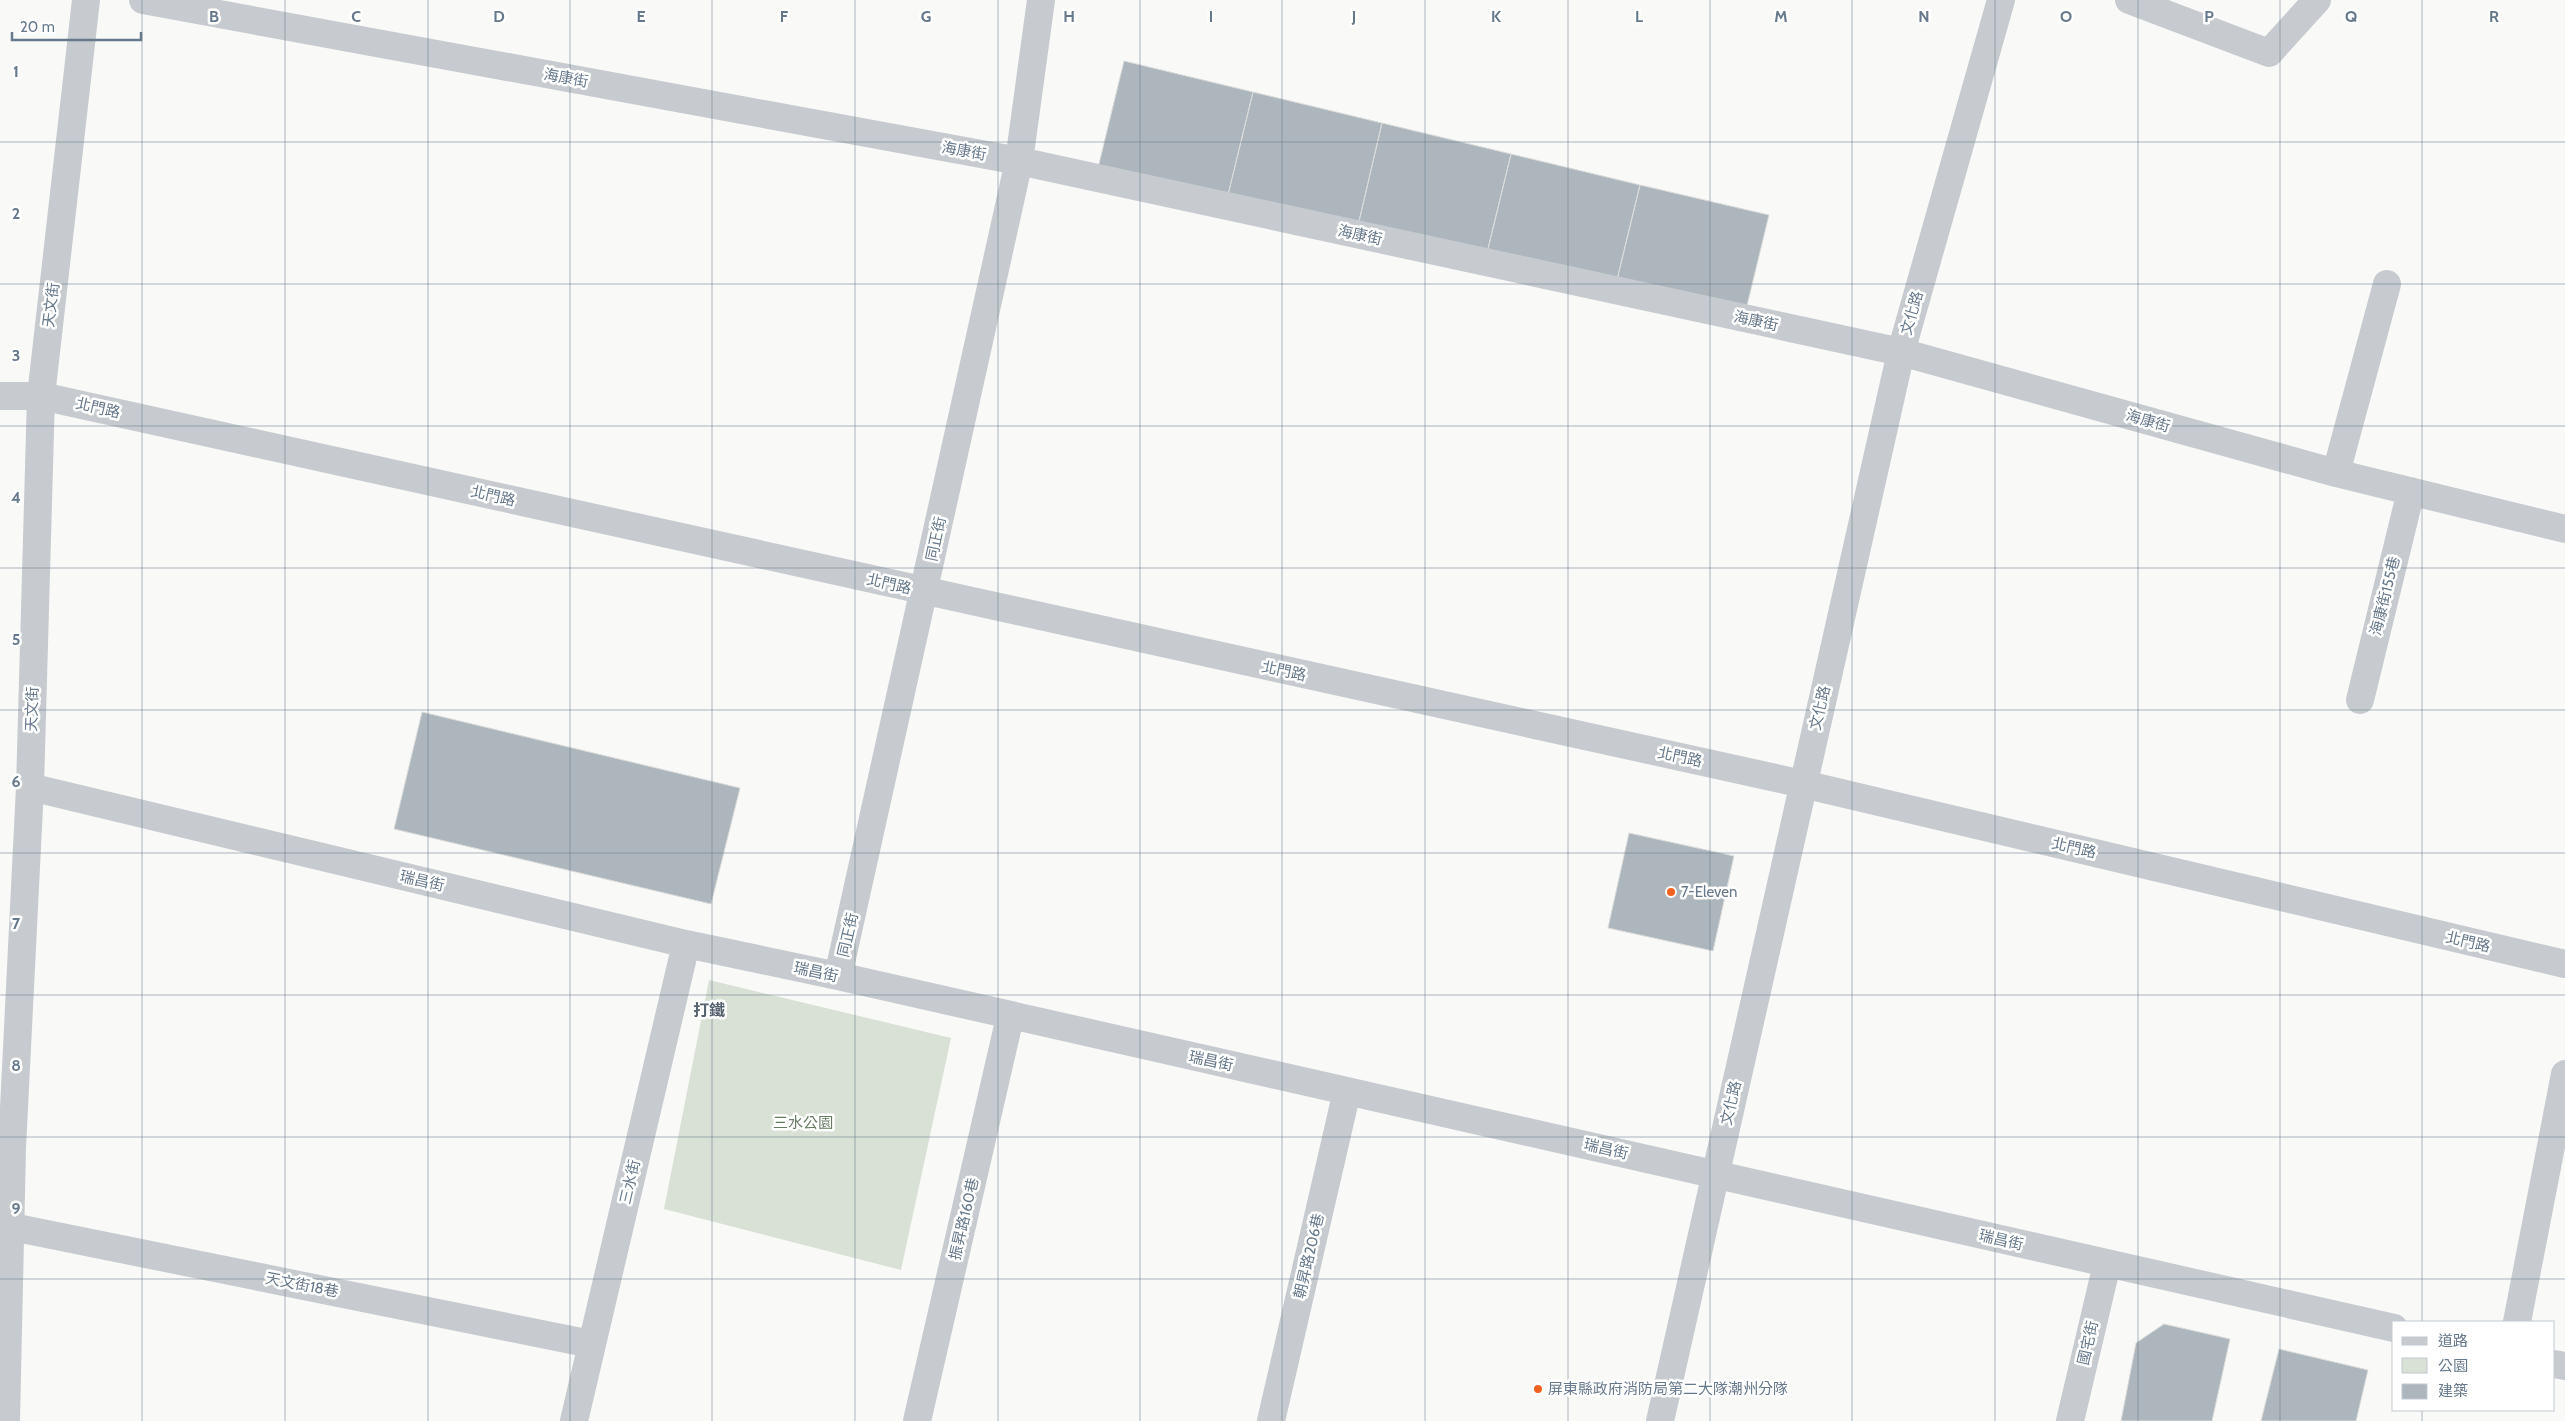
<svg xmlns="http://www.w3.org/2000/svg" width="2565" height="1421" viewBox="0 0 2565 1421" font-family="Cabin,'Noto Sans TC',sans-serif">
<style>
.green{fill:#d9e0d6}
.building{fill:#adb6bd;stroke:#dbdcd9}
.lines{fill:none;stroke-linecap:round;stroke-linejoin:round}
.minor{stroke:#c7cbcf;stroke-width:28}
.grid{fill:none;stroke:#66788b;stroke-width:1;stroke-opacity:0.55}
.poi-dot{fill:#f2611f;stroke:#fff;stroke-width:2}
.labels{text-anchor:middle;stroke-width:5;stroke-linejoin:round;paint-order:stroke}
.street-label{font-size:15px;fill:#66788b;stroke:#fff}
.poi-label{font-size:15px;fill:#66788b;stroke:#fff;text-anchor:start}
.park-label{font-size:15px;fill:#657b62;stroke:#fff}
.neighbourhood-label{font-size:16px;font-weight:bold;fill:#55616f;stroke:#fff}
.grid-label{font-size:16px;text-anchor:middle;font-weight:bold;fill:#66788b;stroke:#fff;stroke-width:5;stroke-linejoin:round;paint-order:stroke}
</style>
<rect width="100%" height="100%" fill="#f9faf7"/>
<path class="green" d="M709,980l242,58 -50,232 -237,-61z"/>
<path class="building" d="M1124,61l129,31 -26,107 -129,-31z
M1253,92l129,31 -25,107 -130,-31z
M1382,123l129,31 -26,107 -128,-31z
M1511,154l129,31 -26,107 -129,-31z
M1640,185l129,30 -26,107 -129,-30z
M422,712l318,76 -29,116 -317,-75z
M1629,833l105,23 -21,95 -105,-23z
M2164,1324l66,15 -18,82h-91l15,-78z
M2279,1349l89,21 -12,51h-95z"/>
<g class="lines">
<path class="minor" d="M143,0l876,161 882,191 435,121 229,56
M2129,0l140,53 48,-53
M0,396h41l1762,388 762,180
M2336,473l51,-189
M2360,700l51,-209
M30,787l656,157 152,32 1556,352
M838,976l181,-815 22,-161
M12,1227l579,117
M2517,1322l48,-248
M2554,1364l11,2
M6,1421l6,-273 18,-361 11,-391 45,-396
M574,1421l112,-477
M917,1421l93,-404
M1271,1421l76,-330
M1660,1421l241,-1069 100,-352
M2070,1421l37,-157"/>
</g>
<path class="grid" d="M142,0v1421M285,0v1421M428,0v1421M570,0v1421M712,0v1421M855,0v1421M998,0v1421M1140,0v1421M1282,0v1421M1425,0v1421M1568,0v1421M1710,0v1421M1852,0v1421M1995,0v1421M2138,0v1421M2280,0v1421M2422,0v1322M0,142h2565M0,284h2565M0,426h2565M0,568h2565M0,710h2565M0,853h2565M0,995h2565M0,1137h2565M0,1279h2565M2422,1410v11"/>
<g class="poi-dot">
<circle cx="1671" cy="892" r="5"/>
<circle cx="1538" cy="1389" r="5"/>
</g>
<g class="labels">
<g class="street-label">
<text transform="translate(566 78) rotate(10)" y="5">海康街</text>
<text transform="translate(964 151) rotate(10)" y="5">海康街</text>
<text transform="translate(1360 235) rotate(12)" y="5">海康街</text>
<text transform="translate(51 305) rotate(-83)" y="5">天文街</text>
<text transform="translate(1912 313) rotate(-74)" y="5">文化路</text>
<text transform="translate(1756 321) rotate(12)" y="5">海康街</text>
<text transform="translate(98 408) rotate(13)" y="5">北門路</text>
<text transform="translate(2148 421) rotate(16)" y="5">海康街</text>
<text transform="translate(493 496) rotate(13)" y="5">北門路</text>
<text transform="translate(936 539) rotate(-78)" y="5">同正街</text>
<text transform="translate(889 584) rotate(13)" y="5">北門路</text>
<text transform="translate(2385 596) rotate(-76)" y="5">海康街155巷</text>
<text transform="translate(1284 671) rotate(12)" y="5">北門路</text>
<text transform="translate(1820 708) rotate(-77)" y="5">文化路</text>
<text transform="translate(32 709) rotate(-88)" y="5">天文街</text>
<text transform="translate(1680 757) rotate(12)" y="5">北門路</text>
<text transform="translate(2074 848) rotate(13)" y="5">北門路</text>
<text transform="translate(422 881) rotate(13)" y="5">瑞昌街</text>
<text transform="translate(848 935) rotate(-77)" y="5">同正街</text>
<text transform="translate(2468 942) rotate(13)" y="5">北門路</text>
<text transform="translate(816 972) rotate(12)" y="5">瑞昌街</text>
<text transform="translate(1211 1061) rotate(12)" y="5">瑞昌街</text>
<text transform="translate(1731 1103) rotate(-77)" y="5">文化路</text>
<text transform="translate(1606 1149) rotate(13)" y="5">瑞昌街</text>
<text transform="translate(630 1182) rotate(-77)" y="5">三水街</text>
<text transform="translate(964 1219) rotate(-77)" y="5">振昇路160巷</text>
<text transform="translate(2001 1240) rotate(13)" y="5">瑞昌街</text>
<text transform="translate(1309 1256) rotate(-77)" y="5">朝昇路206巷</text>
<text transform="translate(302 1285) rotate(11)" y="5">天文街18巷</text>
<text transform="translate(2088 1343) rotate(-77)" y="5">國宅街</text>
</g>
<g class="poi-label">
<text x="1681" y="897">7-Eleven</text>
<text x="1548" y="1394">屏東縣政府消防局第二大隊潮州分隊</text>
</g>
<g class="park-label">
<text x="803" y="1128">三水公園</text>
</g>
<g class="neighbourhood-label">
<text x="709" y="1016">打鐵</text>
</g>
</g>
<g class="grid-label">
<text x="214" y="22">B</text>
<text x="356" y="22">C</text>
<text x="499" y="22">D</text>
<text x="641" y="22">E</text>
<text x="784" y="22">F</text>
<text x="926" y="22">G</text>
<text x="1069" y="22">H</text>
<text x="1211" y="22">I</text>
<text x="1354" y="22">J</text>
<text x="1496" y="22">K</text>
<text x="1639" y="22">L</text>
<text x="1781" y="22">M</text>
<text x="1924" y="22">N</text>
<text x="2066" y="22">O</text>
<text x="2209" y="22">P</text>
<text x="2351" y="22">Q</text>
<text x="2494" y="22">R</text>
<text x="16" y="77">1</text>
<text x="16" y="219">2</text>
<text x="16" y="361">3</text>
<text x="16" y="503">4</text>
<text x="16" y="645">5</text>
<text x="16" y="787">6</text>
<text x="16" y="929">7</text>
<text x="16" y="1071">8</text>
<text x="16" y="1214">9</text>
</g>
<rect x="2392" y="1321" width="162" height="90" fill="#ffffff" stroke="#c2c9d1"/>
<rect x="2402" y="1337" width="25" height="8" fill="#c7cbcf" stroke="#c2c9d1"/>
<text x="2438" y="1346" font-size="15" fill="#66788b">道路</text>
<rect x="2402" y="1358" width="25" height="15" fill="#d9e0d6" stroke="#c2c9d1"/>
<text x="2438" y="1371" font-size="15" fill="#66788b">公園</text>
<rect x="2402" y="1384" width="25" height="15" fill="#adb6bd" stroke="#c2c9d1"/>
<text x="2438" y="1396" font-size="15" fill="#66788b">建築</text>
<path d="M12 32v8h129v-8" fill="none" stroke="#66788b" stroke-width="2.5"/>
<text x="20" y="32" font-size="15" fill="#66788b" stroke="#ffffff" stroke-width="4" paint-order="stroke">20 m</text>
</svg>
